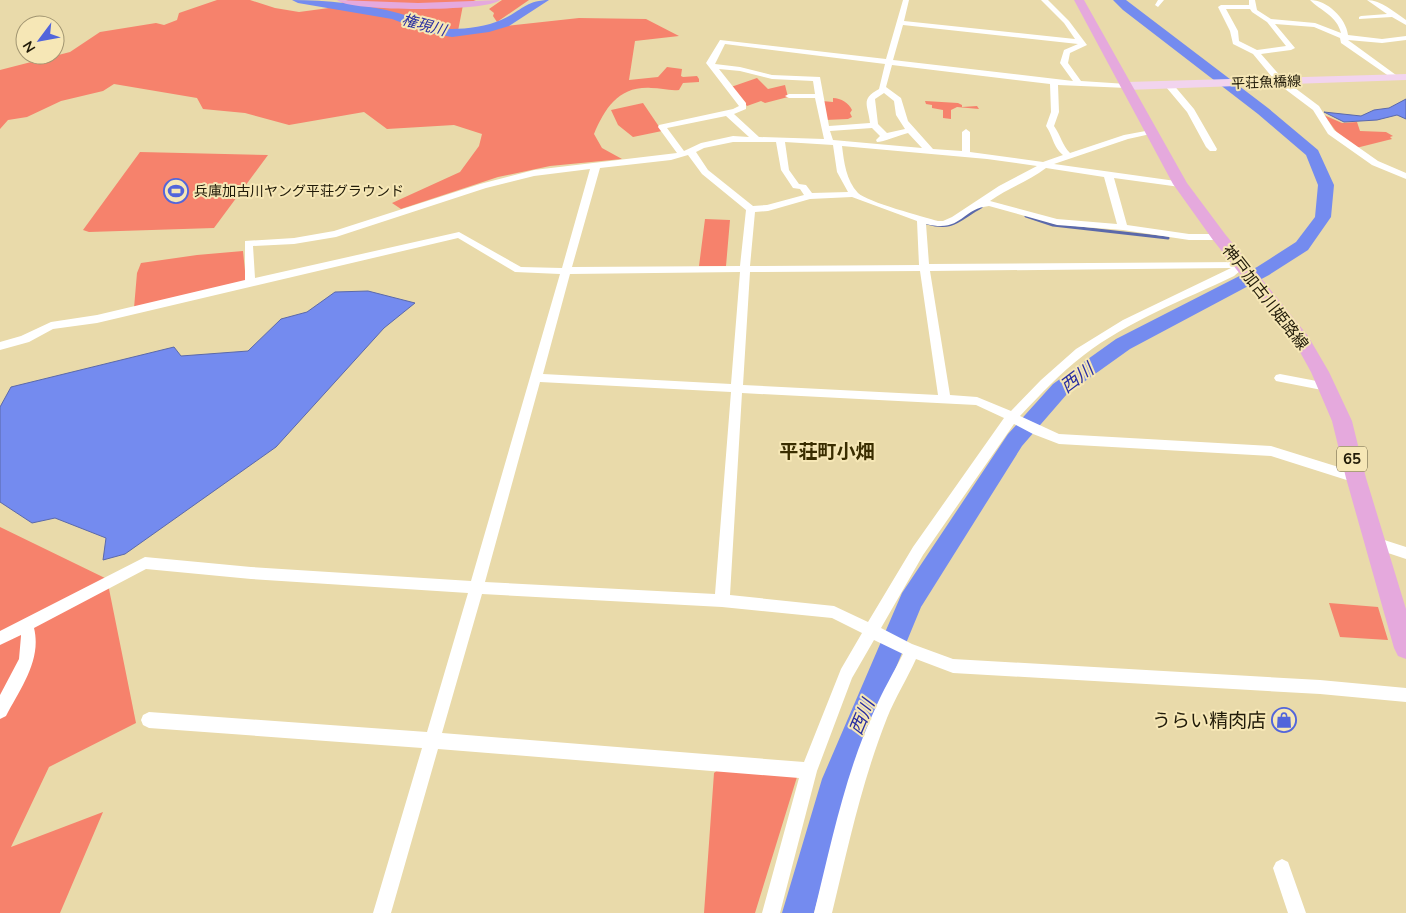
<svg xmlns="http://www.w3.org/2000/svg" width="1406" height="913" viewBox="0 0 1406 913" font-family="'Nunito Sans','Noto Sans JP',sans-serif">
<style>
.green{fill:#f6826c}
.water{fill:#748bef;stroke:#5b69aa}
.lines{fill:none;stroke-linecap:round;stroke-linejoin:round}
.stream{stroke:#5b69aa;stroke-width:3}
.river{fill:#748bef;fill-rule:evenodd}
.street{fill:#fff;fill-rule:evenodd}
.secondary{fill:#f2d4ee;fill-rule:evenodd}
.primary{fill:#e5a9dd;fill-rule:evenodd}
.labels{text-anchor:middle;stroke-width:4;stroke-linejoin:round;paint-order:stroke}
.far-street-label{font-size:14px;fill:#211b09;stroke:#f6e7b6}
.far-poi-label{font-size:14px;fill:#211b09;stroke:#f6e7b6;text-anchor:start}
.far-water-label{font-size:15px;font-style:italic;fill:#292ea1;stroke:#f6e7b6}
.shield{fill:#f6e7b6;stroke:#61583d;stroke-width:1}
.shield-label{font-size:15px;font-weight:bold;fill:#211b09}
.street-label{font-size:16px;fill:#211b09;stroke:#f6e7b6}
.water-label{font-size:18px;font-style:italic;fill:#292ea1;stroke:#f6e7b6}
.quarter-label{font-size:19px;font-weight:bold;fill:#3a2d00;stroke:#f6e7b6}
.near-poi-label{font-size:19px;fill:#211b09;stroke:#f6e7b6;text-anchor:end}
</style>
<rect width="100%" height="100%" fill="#e9daaa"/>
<path class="green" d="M217,0h33l25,8 24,4 30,-4 19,-8h128l-13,5 -5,26 121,-13 67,1 33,17 -44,5 -6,39 29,-3 9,-10 15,2 -1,7 2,1 14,-1 2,3v3l-16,1 -4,7c-10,1 -18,-2 -28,-2 -32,-2 -46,20 -57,46l8,14 20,11 -72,7 -52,11 -97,32 -9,-6 68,-31 19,-26 3,-12 -28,-9 -67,4 -23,-17 -75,13 -44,-12 -42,-4 -6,-11 -83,-14 -11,7 -42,10 -34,16 -19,3 -8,9v-59l70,-18 30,-20 56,-9 8,2 13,-5 2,-7z
M502,0h27l-32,22 -4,-6 1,-3 -5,-4z
M757,78l11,11 17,-4 3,12 -23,6 -4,-2 -14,5 -16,-19z
M833,98c8,0 16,5 19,12l-2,3 2,4 -4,2 -23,1 -3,-19 11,1z
M925,101l33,2 4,2v2l15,-1 2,3 -22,-2 -6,3v9l-8,-1v-8l-11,-2v-3l-6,-1z
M643,103l19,28 -29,6 -15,-12 -7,-15z
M1324,115l18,8 15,-1 3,9 26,1 7,4 -3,1 2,2 -36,9 -18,-14z
M140,152l128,3 -54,73 -125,4 -6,-2z
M705,219l25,1 -4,46h-27z
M243,251l3,30 -112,27 3,-35 4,-10 56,-8z
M0,527l107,52 29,144 -87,44 -38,80 92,-35 -43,101h-60z
M1329,603l49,4 10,33 -48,-3z
M721,767l76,10 -42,136h-51l10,-140z"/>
<path class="water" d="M1406,99v20l-9,-4 -20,5 -33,2 -20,-10 37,4 13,-6 15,-2z
M368,291l47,12 -31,25 -108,119 -151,107 -22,6 3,-22 -51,-20 -23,5 -32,-21v-95l11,-20 163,-40 7,9 67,-5 33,-32 26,-7 28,-20z"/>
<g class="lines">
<path class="stream" d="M1026,216l27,9 115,13
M927,223c27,8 32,-4 54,-16"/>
<path class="river" d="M292,0c35,0 72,4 106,13 18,5 36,16 54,16 15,0 36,-3 49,-9 19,-8 25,-20 48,-20l-40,26 -20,6 -37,5 -23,-4 -37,-14 -94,-16z
M1113,0h13l142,108 50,42 16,35 -3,32 -23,33 -39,25 -139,74 -63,45 -45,52 -101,161 -71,172 -36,134h-32l40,-134 80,-186 106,-159 45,-50 63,-45 141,-72 39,-25 19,-25 3,-32 -12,-30 -48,-41 -135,-104z"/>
<path class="street" d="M903,0h6l-5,21 171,18 -11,-16 -23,-23h7l21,21 18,24 -17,8 -2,10 13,18 46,3 4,2 -4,2 -69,-3 1,27 -5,14c7,10 8,19 16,27l54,-18 27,-5 4,3 -27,6 -74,25 129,18 2,2 -5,3 -66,-9 13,47 62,9h30l5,3 -5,3h-30l-66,-10 -66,-5 -68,-19c-29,3 -26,27 -63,18l3,40 313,-2 5,3 -13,11c-50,24 -106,45 -150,79 -24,18 -44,40 -64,61l39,18 212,12 90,28 1,4 -1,4 -5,1 -85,-27 -212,-12 -26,-10 -19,-10 -91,131 -42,73 31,16 41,15 367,21 86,8v14l-86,-8 -367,-21 -37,-14c-9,20 -21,39 -29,59 -25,63 -39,129 -55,195h-18c17,-68 31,-140 61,-204 8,-19 19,-37 28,-55l-29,-14 -22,38 -35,93 -37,142h-18l37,-135 -361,-29 -47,164h-18l49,-165 -273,-20 -6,-3 -2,-5 2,-5 6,-3 278,20 41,-139 -217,-14 -105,-10 -112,59c8,32 -14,61 -28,88l-6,3v-24l19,-36 2,-23v-1l-21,10v-14l145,-74 106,10 220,14 89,-307 -45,-2 -57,-34 -361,85 -44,6 -24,13 -29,8v-8l21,-6 30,-14 46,-7 148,-35v-39l49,-3 40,-7 146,-47 54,-14 143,-17 -19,-26 1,-2 74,-16 6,-3 -33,-43 14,-23 166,19zM903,25l175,19 -14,6 -4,13 13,18 -180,-21zM725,44l160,20 -6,25c-19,10 -11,16 -9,34l-41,3 -9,-49 -48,-2 -32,-8 -25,-3zM892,65l158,19 1,28 -5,14c8,12 6,19 17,29l-20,7 -73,-10v-20l-4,-3 -4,3v19l-29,-2 -25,-28 -7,-23 -15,-11zM719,69l21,2 32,8 41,2 2,13h-26l-4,2 4,2h26l9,41 -65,-2 -25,-23 12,-5v-6zM884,93l10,8 2,14 9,14 -18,4 -9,-9 -3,-25zM726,116l23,21 -16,-1 -32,7 -17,8 -17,-23zM872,128l8,8 -4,4 1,2c6,0 23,-7 31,-9l14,15 -89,-8 -3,-9zM733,142h43l5,28 12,18 7,1 4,6 -37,10 -14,1 -45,-36 -12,-18 8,-4zM785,142l48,3 4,27 11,20 -36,1 -6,-8 -7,-1 -10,-14zM842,146l145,13 50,7 -38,20 -47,31 -9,4h-5c-14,-4 -71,-19 -80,-28 -12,-13 -14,-31 -16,-47zM688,155l14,19 44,36 -6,56 -168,1 28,-99 71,-8zM1046,168l58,9 13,47 -60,-5 -67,-18c18,-13 39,-20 56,-33zM590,169l-28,99 -41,-1 -62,-35 -204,46 -2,-32 41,-2 42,-7 150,-49 48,-12zM852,197l65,24 2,44 -169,1 5,-54 13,-1 42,-12zM1231,268l-108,52 -47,29 -35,31 -30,31 -34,-14 -27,-2 -20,-124zM920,271l18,124 -195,-10 7,-113zM740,272l-9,112 -188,-10 27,-100zM540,382l191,10 -16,202 -230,-12zM742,393l234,12 28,13 -91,129 -45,75 -34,-16 -104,-11zM482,594l240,13 110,11 30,15 -21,36 -37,93 -362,-29z
M1158,0h6l-6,7 -3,-2z
M1249,0h6l2,10 14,9 44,4 26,10c-4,-17 -20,-22 -31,-33 17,0 36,18 38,35l34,4 24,-3v4l-24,3 -34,-3 48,35 1,2 -4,2 -52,-36 -1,-5 -26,-11 -39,-3 20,24 -4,2 -30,4 22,25 36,27 15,24 44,31 28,12v6l-34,-14 -44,-31 -15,-24 -36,-27 -24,-29 -20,-10 -3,-13 -12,-24 3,-2h28zM1226,9h24l2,3 15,10 19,24 -29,4 -18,-9 -1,-10z
M1367,0c14,0 27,12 39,20v5l-14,-8 -33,2v-2l2,-1 26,-2z
M1166,83h6l22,26 23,40 -1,2h-6l-4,-4 -19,-35 -21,-25z
M1280,374l47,9 6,4 -6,4 -51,-10 -2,-3 2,-3z
M1375,537l31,10v12l-36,-12 -2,-4 2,-4z
M1282,859l6,3 18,51h-18l-15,-45 3,-6z"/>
<path class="secondary" d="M1406,74v6l-279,10 -6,-4 6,-4z"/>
<path class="primary" d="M337,0l81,3 82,-3c-12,12 -151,12 -163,0z
M1074,0h10l103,183 38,51 83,102 21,36 23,49 14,57 40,131v50l-8,-3 -4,-8 -48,-170 -14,-57 -21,-49 -16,-29 -82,-103 -40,-56z"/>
</g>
<defs>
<symbol id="stadium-ring" viewBox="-11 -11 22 22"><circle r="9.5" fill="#f6e7b6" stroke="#5265db" stroke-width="1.5"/><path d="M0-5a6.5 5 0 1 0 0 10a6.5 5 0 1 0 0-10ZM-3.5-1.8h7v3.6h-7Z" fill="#5265db"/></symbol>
<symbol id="shop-ring" viewBox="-11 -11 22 22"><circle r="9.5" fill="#f6e7b6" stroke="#5265db" stroke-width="1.5"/><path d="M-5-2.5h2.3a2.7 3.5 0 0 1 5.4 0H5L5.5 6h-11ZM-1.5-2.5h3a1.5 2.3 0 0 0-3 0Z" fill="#5265db"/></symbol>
</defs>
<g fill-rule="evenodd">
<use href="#stadium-ring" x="162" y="177" width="28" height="28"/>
<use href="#shop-ring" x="1270" y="706" width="28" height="28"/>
</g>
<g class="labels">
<g class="far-street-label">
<text transform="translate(1266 82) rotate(-2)" y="5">平荘魚橋線</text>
</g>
<g class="far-poi-label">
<text x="194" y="196">兵庫加古川ヤング平荘グラウンド</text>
</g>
<g class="far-water-label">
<text transform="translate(424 25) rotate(15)" y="5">権現川</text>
</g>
<rect class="shield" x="1337" y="446.5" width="30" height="25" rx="4"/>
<g class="shield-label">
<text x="1352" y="464">65</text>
</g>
<g class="street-label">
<text transform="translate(1266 297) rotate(52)" y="6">神戸加古川姫路線</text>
</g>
<g class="water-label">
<text transform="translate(1077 378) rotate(-37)" y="6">西川</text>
<text transform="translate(862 717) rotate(-67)" y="6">西川</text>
</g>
<g class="quarter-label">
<text x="827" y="458">平荘町小畑</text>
</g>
<g class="near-poi-label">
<text x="1266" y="727">うらい精肉店</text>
</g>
</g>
<g transform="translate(40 40) rotate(238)"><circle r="24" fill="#f6e7b6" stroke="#a19571"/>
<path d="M0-4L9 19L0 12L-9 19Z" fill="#5265db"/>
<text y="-8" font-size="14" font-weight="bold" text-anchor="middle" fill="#211b09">N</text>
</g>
</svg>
